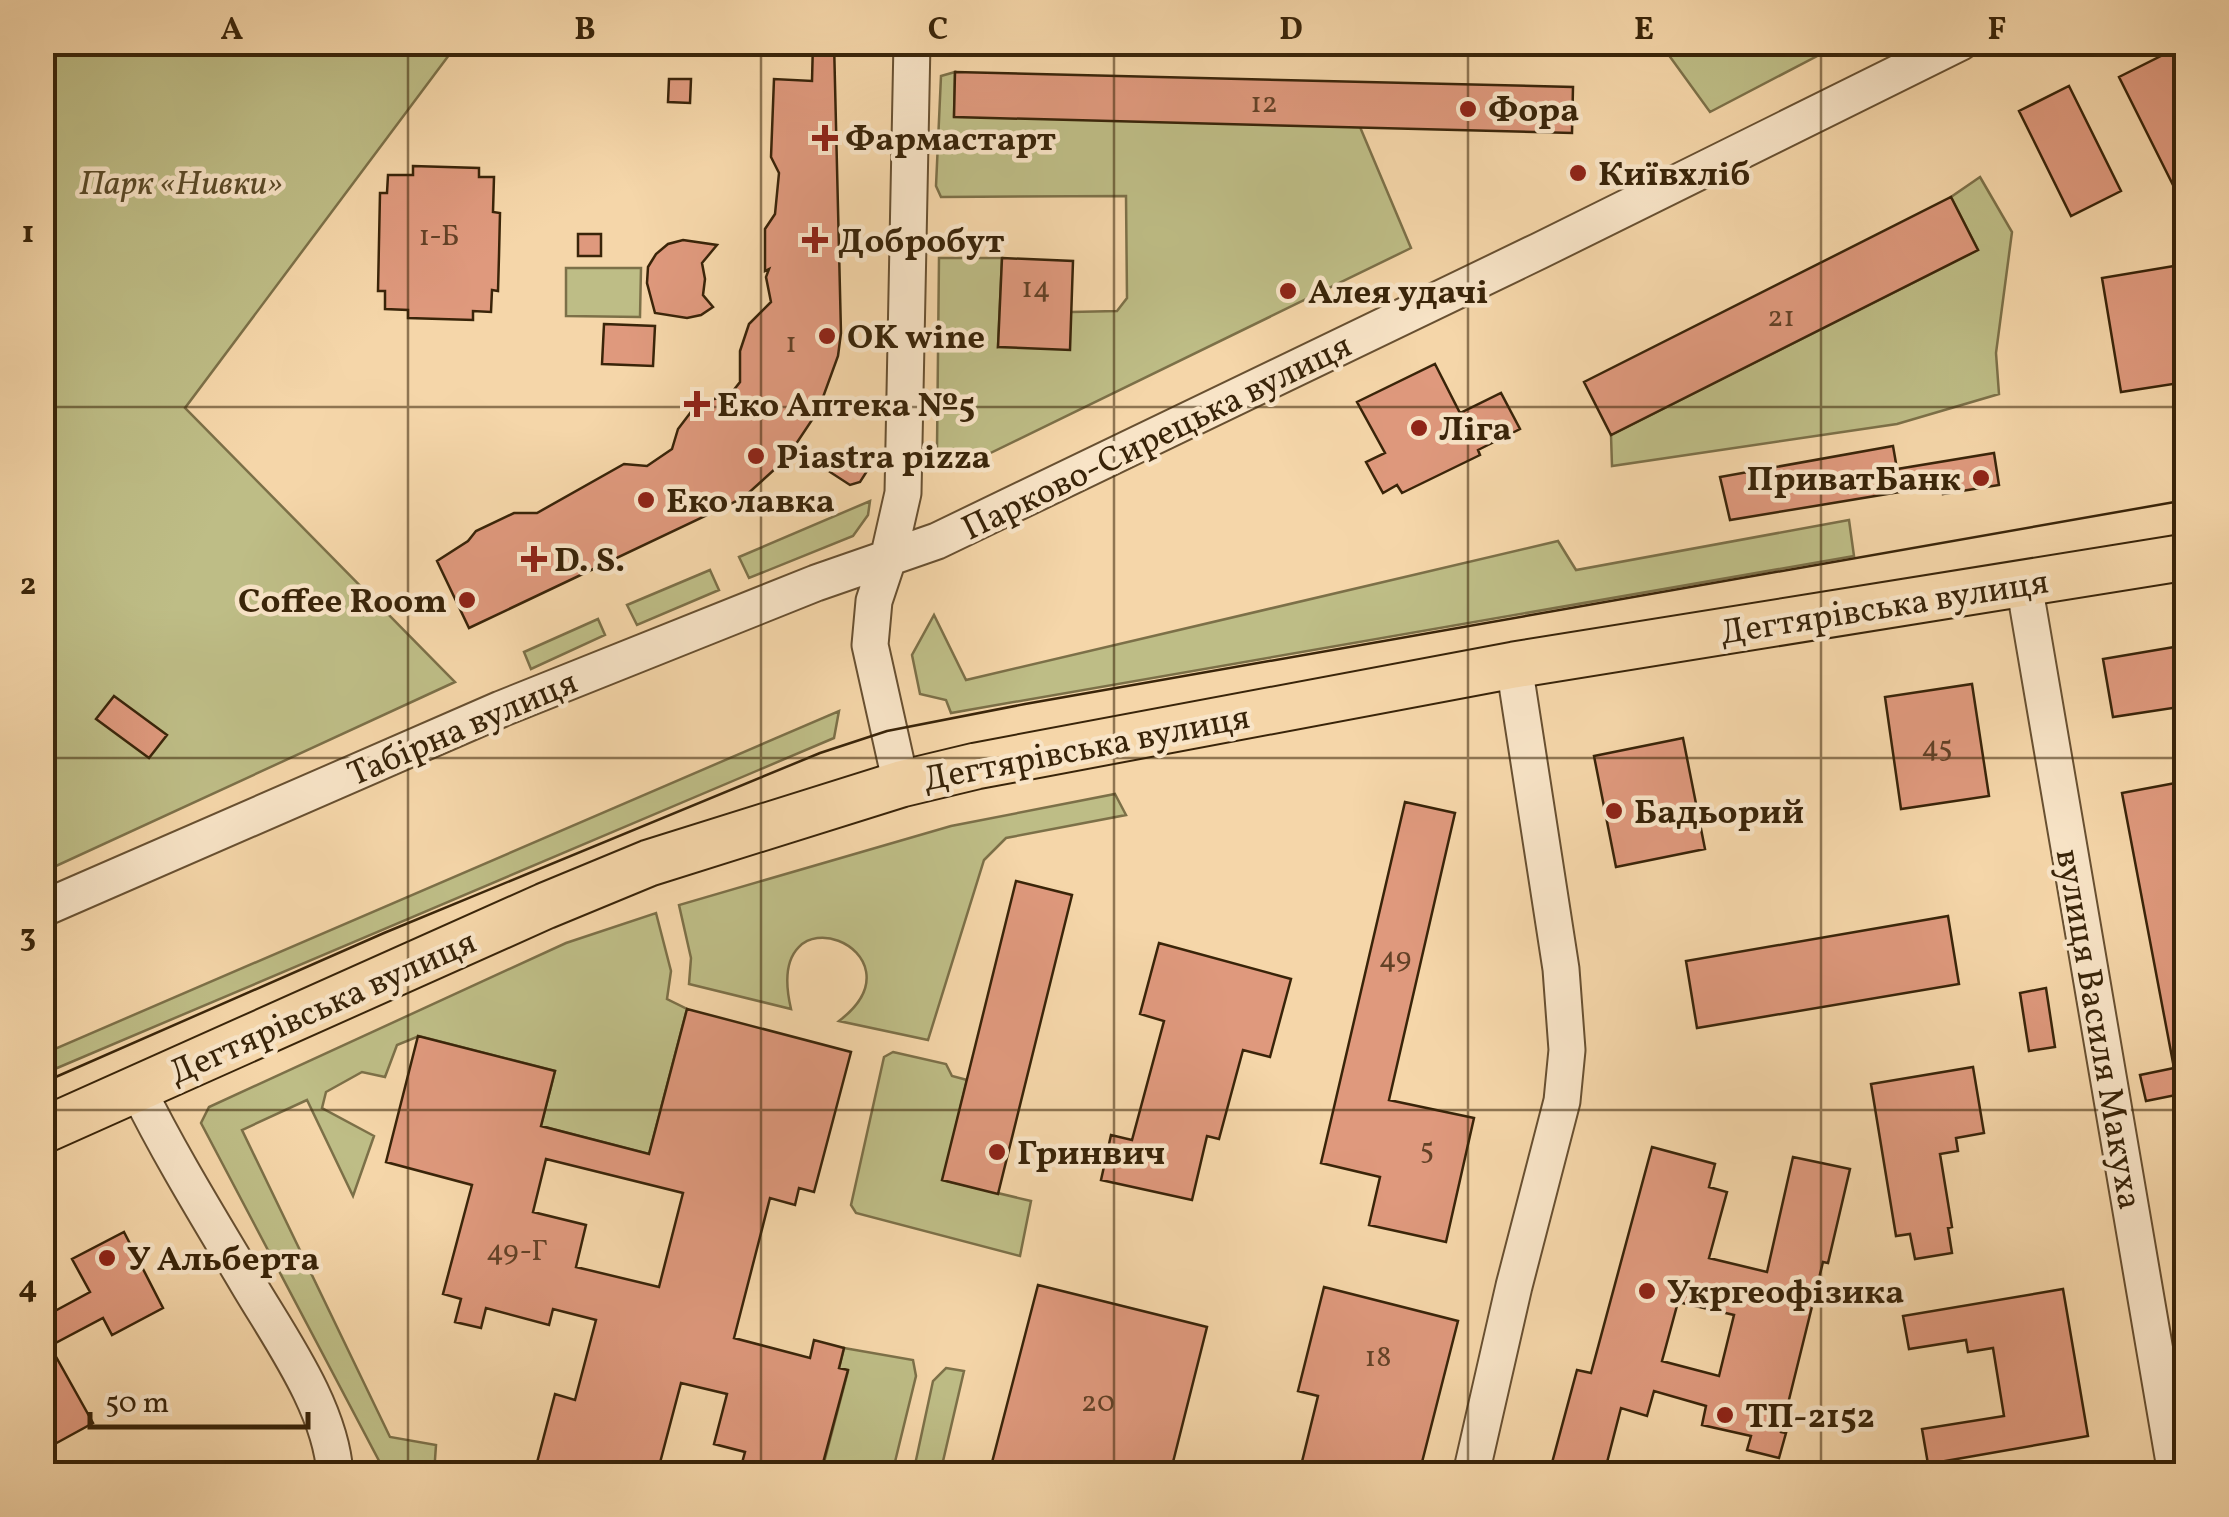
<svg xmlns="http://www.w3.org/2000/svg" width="2229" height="1517" viewBox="0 0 2229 1517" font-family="Vollkorn,serif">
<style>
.green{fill:#bebd86;stroke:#7c7048;stroke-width:2.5}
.building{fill:#df997d;stroke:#392409;stroke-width:2.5;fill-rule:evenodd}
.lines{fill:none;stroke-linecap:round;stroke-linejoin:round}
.minor-casing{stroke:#685031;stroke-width:39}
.major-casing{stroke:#392409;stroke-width:49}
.minor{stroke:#f8e4c7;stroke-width:35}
.major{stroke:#f5d6a9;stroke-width:45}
.tram{stroke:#392409;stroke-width:2.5}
.grid{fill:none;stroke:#392409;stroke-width:2.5;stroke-opacity:0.55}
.poi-dot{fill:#8f2418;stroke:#f8e4c7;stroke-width:4}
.labels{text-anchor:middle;stroke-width:9;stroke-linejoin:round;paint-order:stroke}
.number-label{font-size:30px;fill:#624126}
.poi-label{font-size:35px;font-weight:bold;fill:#392409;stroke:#f8e4c7;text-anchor:start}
.park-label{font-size:35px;font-style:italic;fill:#5a4a28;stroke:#f8e4c7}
.street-label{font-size:35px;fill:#392409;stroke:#f8e4c7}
.neatline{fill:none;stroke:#392409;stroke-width:4}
.grid-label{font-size:32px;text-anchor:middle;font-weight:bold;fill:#392409}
</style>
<rect width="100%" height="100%" fill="#f5d6a9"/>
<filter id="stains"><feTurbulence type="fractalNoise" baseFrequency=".002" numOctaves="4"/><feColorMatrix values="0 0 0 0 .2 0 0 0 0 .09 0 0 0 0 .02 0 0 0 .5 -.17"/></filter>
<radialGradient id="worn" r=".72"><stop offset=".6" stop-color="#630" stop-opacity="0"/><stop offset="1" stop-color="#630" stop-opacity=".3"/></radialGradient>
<path class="green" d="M42,43h416l-273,365 270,274 -412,190z
M1660,43h155l6,11 -111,58z
M955,72l-1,44 406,11 51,121 -439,214 -35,-13 2,-191h63l-4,89 73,-35 46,-1 10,-13 -1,-102 -185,1 -5,-11 5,-110z
M1980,177l32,55 -16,121 3,41 -102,30 -285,42 -1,-31 367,-185 -27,-53z
M566,268h75l-1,49 -74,-1z
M870,501l-2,14 -15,21 -104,42 -10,-21z
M1849,520l5,36 -903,157 -5,-13 -26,-6 -8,-39 22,-40 32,65 592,-139 18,29z
M710,570l9,20 -82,35 -10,-20z
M598,619l7,16 -74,34 -7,-17z
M839,711l-5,27 -791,336v-20z
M1115,794l11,21 -120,23 -22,22 -56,180 -89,-19c92,-70 -78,-140 -48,-12l-102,-25 2,-26 -12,-53 272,-79z
M656,913l15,58 -4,28 20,10 -38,145 -108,-28 14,-55 -136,-35 -22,9 -12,32 -23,-5 -36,20 -4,16 52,28 -21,60 -46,-96 -65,30 148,307 46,8 -2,29h-48l-185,-351 8,-16 357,-164z
M893,1052l53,12 6,12 15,4 -24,100 88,21 -11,55 -164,-43 -5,-8 33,-148z
M844,1348l69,12 3,16 -24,98h-71l27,-103 -9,-3z
M946,1368l18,3 -24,103h-27l20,-93z"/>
<path class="building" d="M813,42h21l7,291 -3,23 -20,55 -32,48 -43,39 -274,130 -32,-67 31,-20 8,-10 38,-18h23l87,-49 23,2 25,-17 6,-20 13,-17 18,-12 20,-4 11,-14v-31l9,-27 22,-22 -5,-25 3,-8 -4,2v-42l10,-15 4,-41 -8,-16 3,-78 38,2z
M2171,51l15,31v129l-67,-134z
M955,72l618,15 -1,46 -618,-16z
M669,79h22l-1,24 -22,-1z
M2069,86l52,105 -50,25 -52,-105z
M413,166l66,2v9h15l-1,35 7,1 -1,43 -1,35 -6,-1 -1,22 -18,-1v9l-65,-2v-8l-23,-1v-18h-7l2,-98h7l1,-18h25z
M1951,197l27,53 -367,185 -27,-53z
M578,234h23v22h-23z
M683,240l34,5 -15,18 3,16 -2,16 10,12 -12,8 -14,3 -32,-5 -8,-30 1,-16 8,-13 12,-10z
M1002,258l71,3 -3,89 -72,-3z
M2186,264v118l-65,10 -19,-114z
M604,324l51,2 -2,40 -51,-2z
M1435,364l25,49 41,-20 19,36 -42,21 2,5 -78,38 -5,-8 -14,8 -17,-31 19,-9 -28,-51z
M849,445l19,13 1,10 -9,14 -10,3 -20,-13z
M1893,446l4,23 97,-16 5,32 -56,9 -1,-9 -212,35 -10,-43z
M2186,645v61l-73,11 -10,-58z
M1972,684l17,112 -88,13 -16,-112z
M114,696l53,39 -18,23 -53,-39z
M1683,738l22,111 -89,18 -22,-111z
M2186,781v312l-40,8 -6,-26 34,-7 -52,-275z
M1405,802l50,11 -66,287 85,18 -28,124 -77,-17 11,-48 -59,-14z
M1016,881l56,14 -74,299 -56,-14z
M1948,916l11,68 -262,44 -11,-67z
M1159,943l132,36 -21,78 -27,-7 -24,89 -12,-3 -15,64 -91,-20 10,-45 21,5 32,-119 -24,-7z
M2046,988l9,59 -26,4 -9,-58z
M687,1009l164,43 -37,140 -15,-4 -4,17 -25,-7 -36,140 76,20 4,-18 30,8 -5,20 9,2 -28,104h-81l6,-22 -31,-8 13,-50 -46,-11 -24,91h-123l21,-80 20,6 21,-80 -43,-11 -4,16 -63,-17 -5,20 -26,-6 6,-23 -18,-5 29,-109 -86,-23 32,-126 137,35 -14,55 108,28zM546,1159l137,34 -24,94 -83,-20 10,-42 -53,-13z
M1973,1067l11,66 -28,5 2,13 -18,3 12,73 -4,1 4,25 -37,6 -5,-25 -14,2 -25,-152z
M1652,1147l63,17 -6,23 18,5 -18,66 58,14 26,-115 57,12 -22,94 -5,-1 -42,170 5,1 -7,25 -32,-8 4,-14 -49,-11 4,-19 -52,-15 -7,25 -26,-8 -17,66h-55l28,-104 14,3zM1678,1302l56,13 -15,61 -57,-15z
M124,1232l39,76 -51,27 -9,-17 -53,28 43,77 -51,28v-133l48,-26 -18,-33z
M1038,1285l169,42 -37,147h-181z
M1324,1287l134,34 -39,153h-120l19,-78 -20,-5z
M2063,1289l25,147 -160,28 -6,-35 82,-13 -11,-68 -25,4 -2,-12 -57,9 -6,-33z"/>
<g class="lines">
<defs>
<path id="minor" d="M2024,584l152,890
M901,784l-31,-139 4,-44 14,-42 15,-66 9,-451
M42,909l459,-200 315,-126 121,-42 602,-290 422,-209
M137,1088c33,67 72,130 110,194 33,56 84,126 88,192
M1471,1474l43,-188 48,-185 5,-51 -6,-81 -47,-304"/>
<path id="major" d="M42,1131l503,-225 104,-43 252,-79 75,-18 538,-101 672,-108"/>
</defs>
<use href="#minor" class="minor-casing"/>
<use href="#major" class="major-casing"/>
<use href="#minor" class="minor"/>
<use href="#major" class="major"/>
<path class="tram" d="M42,1083l342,-150 436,-180 67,-22 138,-27 1161,-204"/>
</g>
<path class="grid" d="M408,42v1432M761,42v1432M1114,42v1432M1468,42v1432M1821,42v1432M42,407h2144M42,758h2144M42,1110h2144"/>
<g class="poi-dot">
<circle cx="1468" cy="109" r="10"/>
<path d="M820 123h10v10h10v10h-10v10h-10v-10h-10v-10h10z"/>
<circle cx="1578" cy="173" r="10"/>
<path d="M810 225h10v10h10v10h-10v10h-10v-10h-10v-10h10z"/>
<circle cx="1288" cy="291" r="10"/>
<circle cx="827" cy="336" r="10"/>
<path d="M692 389h10v10h10v10h-10v10h-10v-10h-10v-10h10z"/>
<circle cx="1419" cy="428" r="10"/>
<circle cx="756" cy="456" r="10"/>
<circle cx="1981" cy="478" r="10"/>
<circle cx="646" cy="500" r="10"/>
<path d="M529 544h10v10h10v10h-10v10h-10v-10h-10v-10h10z"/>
<circle cx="467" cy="600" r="10"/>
<circle cx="1614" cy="811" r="10"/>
<circle cx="997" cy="1152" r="10"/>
<circle cx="107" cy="1258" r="10"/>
<circle cx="1647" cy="1291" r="10"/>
<circle cx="1725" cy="1415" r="10"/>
</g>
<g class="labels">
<g class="number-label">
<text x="1264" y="112">12</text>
<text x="439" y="245">1-Б</text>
<text x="1036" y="297">14</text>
<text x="1781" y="326">21</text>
<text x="791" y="352">1</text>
<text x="1937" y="756">45</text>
<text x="1395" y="967">49</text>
<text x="1427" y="1158">5</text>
<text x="517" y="1260">49-Г</text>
<text x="1378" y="1366">18</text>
<text x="1098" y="1411">20</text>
</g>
<g class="poi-label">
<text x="1488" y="121">Фора</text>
<text x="845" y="150">Фармастарт</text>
<text x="1598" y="185">Київхліб</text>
<text x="838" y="252">Добробут</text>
<text x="1308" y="303">Алея удачі</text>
<text x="847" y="348">OK wine</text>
<text x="717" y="416">Еко Аптека №5</text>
<text x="1439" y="440">Ліга</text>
<text x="776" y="468">Piastra pizza</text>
<text x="1961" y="490" text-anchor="end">ПриватБанк</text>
<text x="666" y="512">Еко лавка</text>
<text x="554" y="571">D. S.</text>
<text x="447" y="612" text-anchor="end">Coffee Room</text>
<text x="1634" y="823">Бадьорий</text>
<text x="1017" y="1164">Гринвич</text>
<text x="127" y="1270">У Альберта</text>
<text x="1667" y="1303">Укргеофізика</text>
<text x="1745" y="1427">ТП-2152</text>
</g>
<g class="park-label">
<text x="181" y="194">Парк «Нивки»</text>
</g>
<g class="street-label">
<text transform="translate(1156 436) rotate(-26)" y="12">Парково-Сирецька вулиця</text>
<text transform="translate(1884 606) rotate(-9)" y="12">Дегтярівська вулиця</text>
<text transform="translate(462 727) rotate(-23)" y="12">Табірна вулиця</text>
<text transform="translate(1086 747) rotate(-11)" y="12">Дегтярівська вулиця</text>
<text transform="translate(322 1006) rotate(-24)" y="12">Дегтярівська вулиця</text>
<text transform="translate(2100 1029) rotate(80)" y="12">вулиця Василя Макуха</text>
</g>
</g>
<rect width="2229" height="1517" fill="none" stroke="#f5d6a9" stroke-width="110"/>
<path d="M90 1412v15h218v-15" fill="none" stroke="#392409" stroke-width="5"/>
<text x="105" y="1412" font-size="30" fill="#392409" stroke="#f8e4c7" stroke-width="8" paint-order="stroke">50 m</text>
<rect x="55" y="55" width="2119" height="1407" class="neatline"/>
<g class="grid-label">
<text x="232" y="39">A</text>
<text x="585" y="39">B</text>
<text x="938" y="39">C</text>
<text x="1291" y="39">D</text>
<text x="1644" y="39">E</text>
<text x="1997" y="39">F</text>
<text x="28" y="242">1</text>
<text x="28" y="594">2</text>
<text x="28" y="946">3</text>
<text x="28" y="1297">4</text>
</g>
<rect width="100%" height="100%" filter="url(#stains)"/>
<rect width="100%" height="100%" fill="url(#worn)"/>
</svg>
